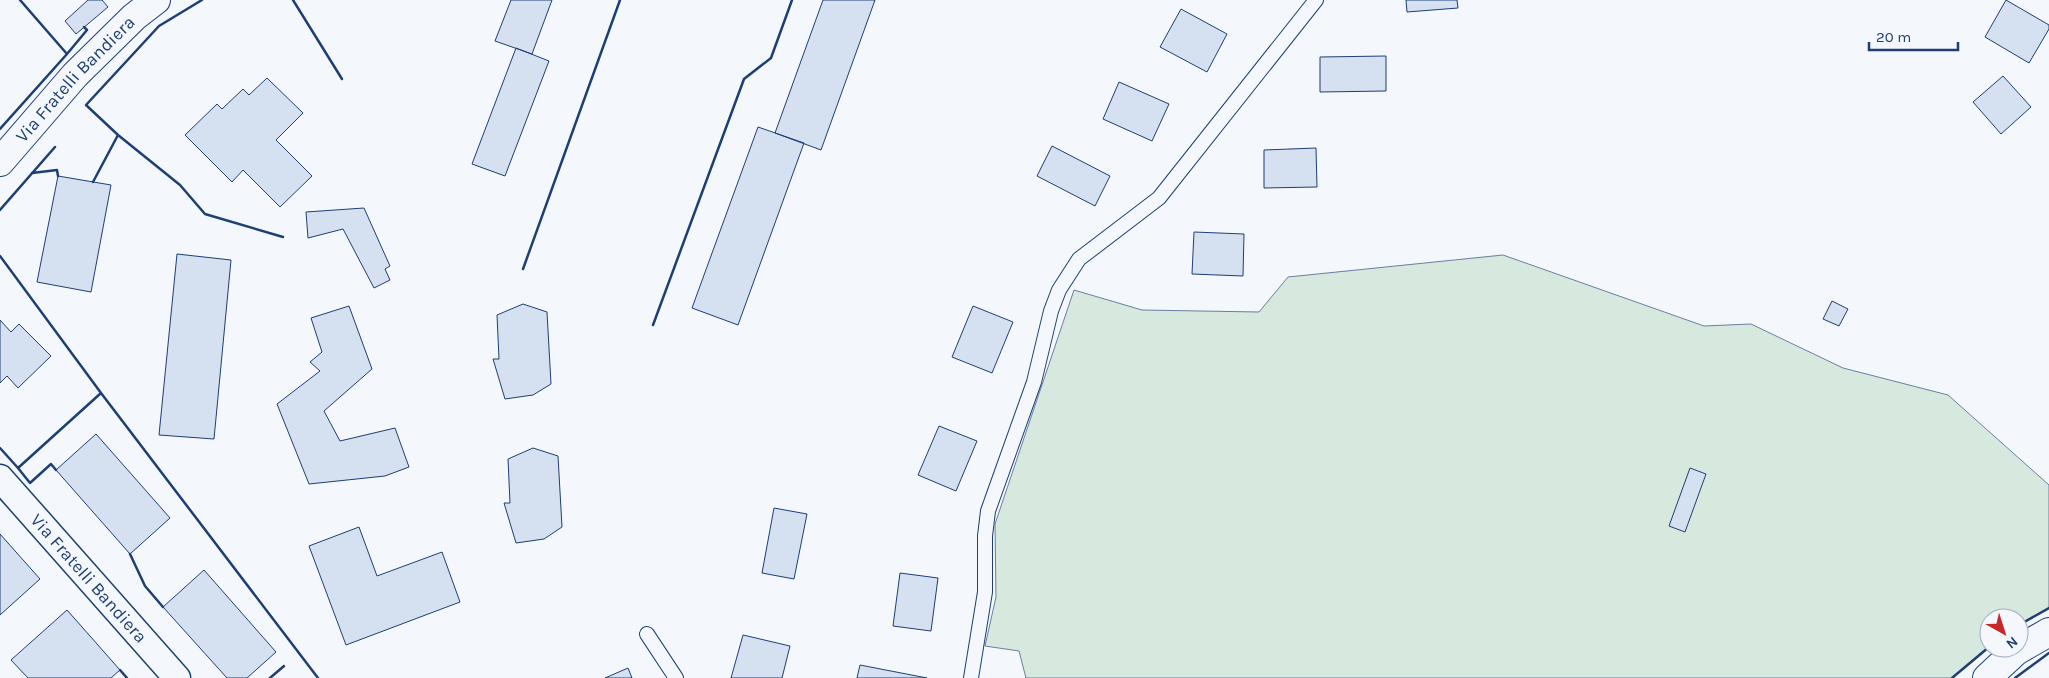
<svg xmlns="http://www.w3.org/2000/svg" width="2049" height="678" viewBox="0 0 2049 678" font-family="Karla,sans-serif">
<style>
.green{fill:#d7e8df;stroke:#687fa3}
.building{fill:#d5e0f0;stroke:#1d3f73}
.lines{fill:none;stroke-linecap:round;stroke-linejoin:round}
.lane-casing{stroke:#1d3f73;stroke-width:16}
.street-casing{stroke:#1d3f73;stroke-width:29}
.secondary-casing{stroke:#1d3f73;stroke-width:30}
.lane{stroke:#f4f7fb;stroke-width:14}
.street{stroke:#f4f7fb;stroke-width:26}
.secondary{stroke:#f4f7fb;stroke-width:28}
.wall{stroke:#1d3f73;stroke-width:2.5}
.labels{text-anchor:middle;stroke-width:4;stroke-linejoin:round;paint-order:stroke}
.street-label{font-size:18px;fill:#1d3f73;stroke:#f4f7fb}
</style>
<rect width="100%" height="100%" fill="#f4f7fb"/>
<path class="green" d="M1503,255l201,71 47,-2 92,44 105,27 101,90v123l-30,17v-7h-30v29l-37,31h-926l-7,-27 -34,-5 11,-49 -1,-73 79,-234 68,20 117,2 29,-35z"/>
<path class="building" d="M88,0h14l6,7 -32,27 -11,-13z
M511,0h41l-20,54 -37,-13z
M823,0h52l-54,150 -46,-17z
M1406,0h51l1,8 -51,4z
M2006,0l43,25v4l-20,34 -44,-26z
M1181,9l46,25 -20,38 -47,-25z
M516,48l33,13 -44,115 -33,-12z
M1386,56v35l-66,1v-35z
M2003,76l28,31 -30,27 -28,-32z
M267,78l36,35 -27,27 36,36 -32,31 -37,-37 -11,12 -47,-47 32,-31 5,5 21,-20 6,6z
M1119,82l50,22 -17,37 -49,-22z
M758,127l46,16 -66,182 -46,-17z
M1052,146l58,30 -15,30 -58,-30z
M1316,148l1,39 -53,1v-38z
M58,176l53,9 -20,107 -54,-10z
M364,208l26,58 -5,3 5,11 -16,8 -31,-59 -35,9 -2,-26z
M1194,232l50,2 -1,42 -51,-2z
M177,254l54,6 -17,179 -55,-4z
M1832,301l16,8 -9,17 -16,-7z
M523,304l24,8 4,72 -18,11 -28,4 -12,-40h6l-2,-44z
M349,306l23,63 -48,42 16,30 55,-13 14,39 -24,9 -76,8 -32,-80 43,-33 -10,-9 12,-10 -11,-34z
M973,306l40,16 -21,51 -40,-16z
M0,320l11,12 8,-8 32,32 -33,32 -11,-12 -7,7z
M939,426l38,15 -21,50 -38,-16z
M96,434l74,84 -40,36 -74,-84z
M533,448l25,8 4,71 -18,12 -28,4 -12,-40h6l-2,-44z
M1690,468l16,6 -21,58 -16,-6z
M774,508l33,6 -13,65 -32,-6z
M359,527l18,49 65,-24 18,50 -114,43 -37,-99z
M0,534l40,45 -40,36z
M204,570l72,82 -29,26h-20l-64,-71z
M900,573l38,5 -7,53 -38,-5z
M67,610l53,60 -9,8h-83l-17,-18z
M743,635l47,11 -8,32h-51z
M860,665l67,13h-70z
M628,668l4,10h-27z"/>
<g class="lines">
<defs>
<path id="lane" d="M647,634l29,44
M971,678l14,-86v-56l3,-25 46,-129 17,-71 8,-21 20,-31 80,-61 157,-198"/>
<g id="street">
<path id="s1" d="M0,478l177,200"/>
</g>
<g id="secondary">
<path id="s2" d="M0,162l75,-87 59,-58 22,-17"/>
<path d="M1987,678l29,-27 33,-19"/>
</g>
</defs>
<use href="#lane" class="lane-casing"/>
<use href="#street" class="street-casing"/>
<use href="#secondary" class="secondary-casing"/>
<use href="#lane" class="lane"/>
<use href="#street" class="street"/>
<use href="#secondary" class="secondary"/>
<path class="wall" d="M202,0l-43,26 -73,79 32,30 62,50 25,29 78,23
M293,0l49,79
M67,54l20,-24 -3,-3
M0,129l67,-75 -47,-54
M32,173l25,-3 1,6
M93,182l25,-47
M0,210l55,-63
M0,256l101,137 217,285
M523,269l97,-269
M653,325l91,-246 27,-21 21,-58
M0,448l18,20
M56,470l-5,-6 -21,19 -12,-15 83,-75
M130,554l15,32 18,21
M2019,625l30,-17
M120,670l7,8
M270,678l14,-12
M1952,678l37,-31
M2015,678l34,-25"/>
</g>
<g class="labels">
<g class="street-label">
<text dy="6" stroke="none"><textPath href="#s2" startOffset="112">Via Fratelli Bandiera</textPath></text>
<text dy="6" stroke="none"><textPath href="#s1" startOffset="134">Via Fratelli Bandiera</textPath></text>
</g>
</g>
<g transform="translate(2004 633) rotate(141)"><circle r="24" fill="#f4f7fb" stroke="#9eadc5"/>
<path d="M0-4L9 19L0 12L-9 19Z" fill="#c62828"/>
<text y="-8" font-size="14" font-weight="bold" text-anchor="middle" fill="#1d3f73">N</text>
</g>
<path d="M1869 42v8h89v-8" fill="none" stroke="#1d3f73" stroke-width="2.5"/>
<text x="1876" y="42" font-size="15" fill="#1d3f73" stroke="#f4f7fb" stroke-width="4" paint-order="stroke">20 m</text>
</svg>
